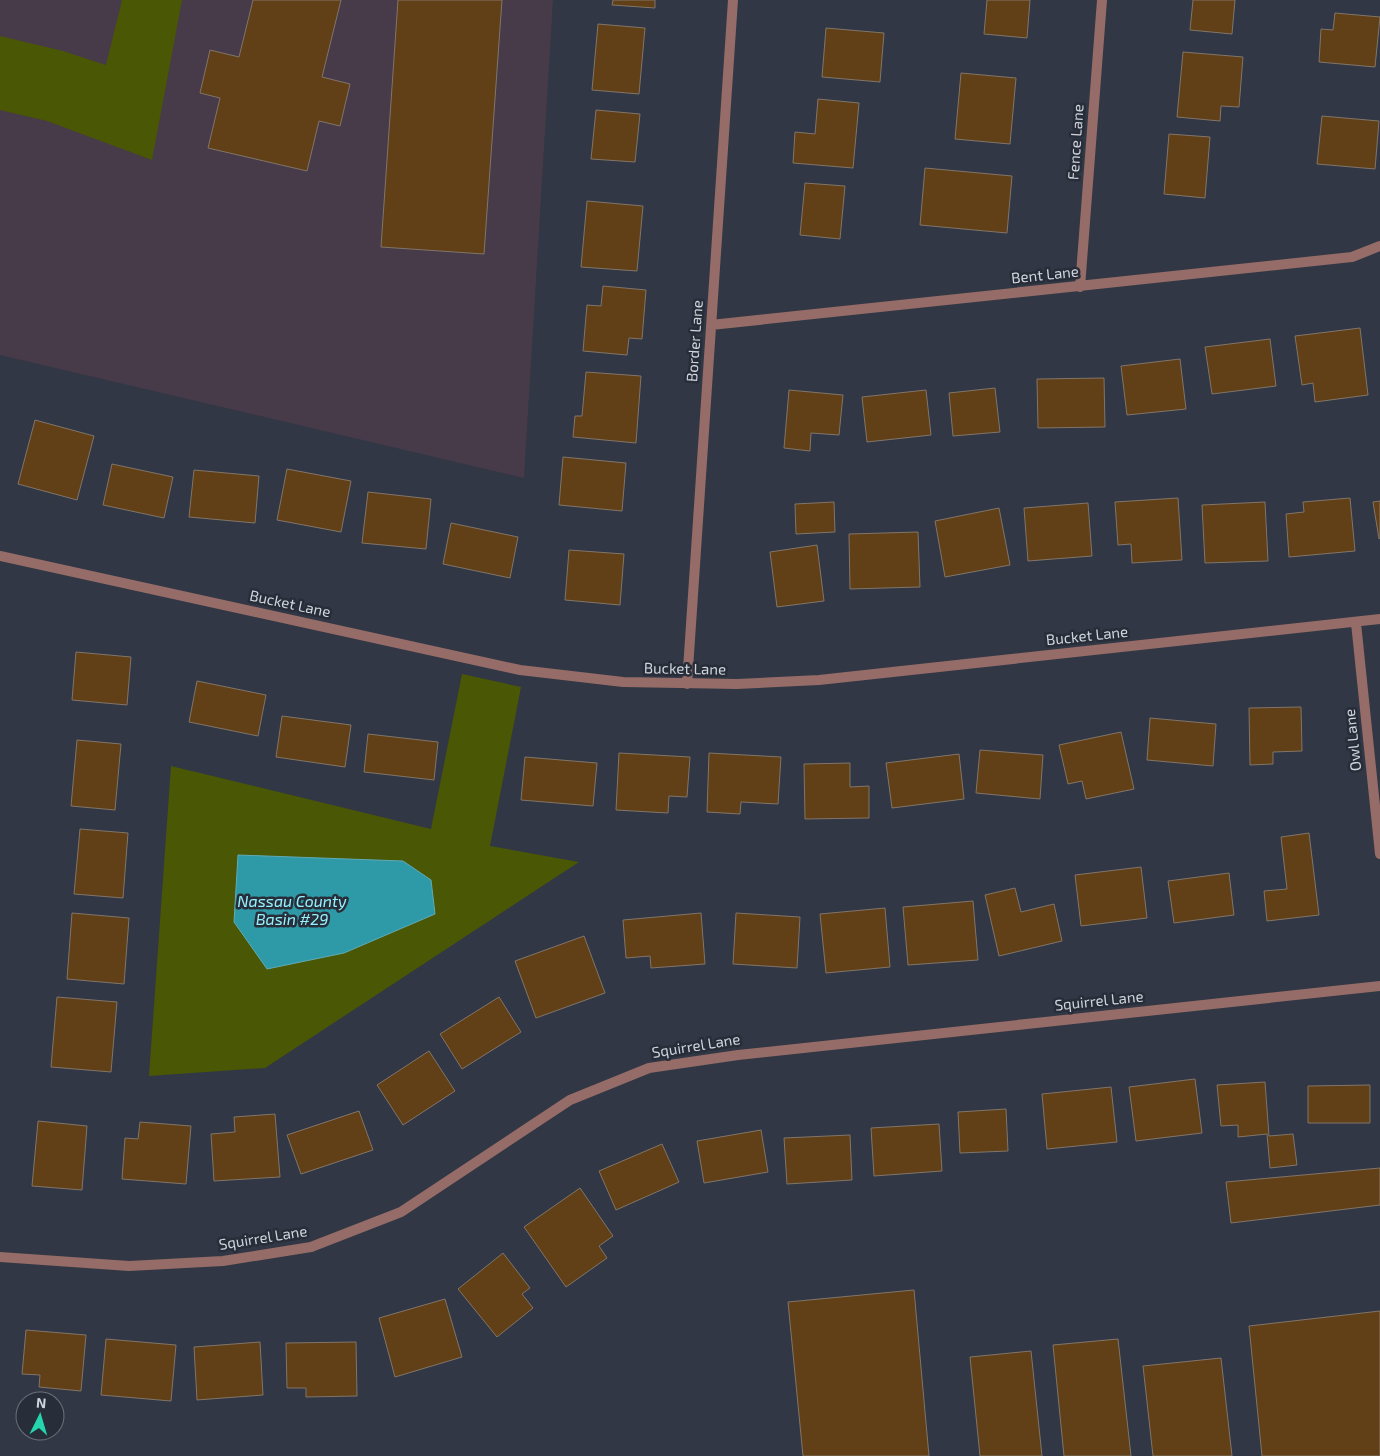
<svg xmlns="http://www.w3.org/2000/svg" width="1380" height="1456" viewBox="0 0 1380 1456" font-family="'Exo 2',sans-serif">
<style>
.education{fill:#473a49}
.green{fill:#4a5704}
.water{fill:#2f9aa7;stroke:#5fabb7}
.building{fill:#614018;stroke:#817569}
.lines{fill:none;stroke-linecap:round;stroke-linejoin:round}
.street{stroke:#956c67;stroke-width:10}
.labels{text-anchor:middle;stroke-width:5;stroke-linejoin:round;paint-order:stroke}
.street-label{font-size:15px;fill:#d0d4dc;stroke:#272d39}
.water-label{font-size:16px;font-style:italic;fill:#94f1fd;stroke:#272d39}
</style>
<rect width="100%" height="100%" fill="#313744"/>
<path class="education" d="M0,0h553l-29,478 -524,-123z"/>
<path class="green" d="M122,0h60l-30,160 -105,-39 -47,-11v-74l63,15 43,14z
M462,674l59,13 -31,159 89,16 -314,206 -116,8 22,-310 260,63z"/>
<path class="water" d="M238,855l165,6 28,19 4,34 -91,39 -77,16 -33,-47z"/>
<path class="building" d="M253,0h88l-19,77 28,7 -10,42 -21,-5 -12,50 -99,-23 12,-50 -20,-5 10,-43 29,7z
M398,0h104l-18,254 -103,-7z
M613,0h42v8l-43,-3z
M987,0h43l-3,38 -43,-4z
M1193,0h42l-3,34 -42,-4z
M1335,13l45,4 -5,50 -56,-5 2,-33 12,1z
M598,24l47,4 -6,66 -47,-4z
M826,28l58,5 -4,49 -58,-5z
M1183,52l60,5 -4,50 -18,-1 -1,15 -43,-4z
M961,73l55,5 -6,66 -55,-5z
M818,99l41,4 -6,65 -60,-5 2,-31 20,2z
M596,110l44,4 -5,48 -44,-3z
M1322,116l57,5 -4,48 -58,-5z
M1169,134l41,3 -5,61 -41,-4z
M925,168l87,8 -5,57 -87,-8z
M805,183l40,3 -5,53 -40,-4z
M587,201l56,5 -6,65 -56,-4z
M603,286l43,4 -4,49 -13,-1 -2,17 -44,-4 4,-46 14,1z
M1360,328l8,67 -53,7 -2,-19 -11,2 -7,-49z
M1270,339l6,47 -64,8 -7,-47z
M1180,359l6,50 -59,6 -6,-49z
M586,372l55,4 -5,67 -63,-6 2,-21h7z
M1104,378l1,49 -67,1 -1,-49z
M995,388l5,44 -47,4 -4,-43z
M789,390l54,5 -4,40 -28,-2 -1,18 -26,-3z
M926,390l5,45 -64,7 -5,-45z
M35,420l59,16 -17,64 -59,-16z
M563,457l63,6 -4,48 -63,-6z
M112,464l61,13 -9,41 -61,-13z
M287,469l64,12 -10,51 -64,-12z
M194,470l65,6 -4,47 -66,-6z
M368,492l63,7 -5,50 -64,-6z
M1178,498l4,62 -50,3 -1,-19 -13,1 -3,-43z
M1350,498l5,53 -66,6 -3,-43 18,-2 -1,-10z
M1380,501v37l-1,1 -6,-37z
M834,502l1,30 -39,2 -1,-30z
M1265,502l3,59 -63,2 -3,-58z
M1088,503l4,53 -64,5 -4,-53z
M999,508l11,57 -65,12 -10,-56z
M451,523l67,14 -8,41 -67,-14z
M918,532l2,55 -70,2 -1,-55z
M817,545l7,56 -47,6 -7,-55z
M569,550l55,4 -4,51 -55,-5z
M76,652l55,5 -4,48 -55,-5z
M197,681l69,14 -8,41 -69,-14z
M1301,707l1,44 -29,1v12l-23,1 -1,-57z
M282,716l69,9 -6,42 -69,-10z
M1150,718l66,6 -3,42 -66,-6z
M1121,732l13,57 -48,10 -4,-18 -14,3 -9,-39z
M368,734l70,8 -4,38 -70,-8z
M77,740l44,4 -6,66 -44,-4z
M980,750l63,5 -3,44 -64,-6z
M619,753l71,4 -3,40 -18,-1 -1,17 -52,-3z
M709,753l72,4 -3,47 -37,-2 -1,12 -33,-2z
M959,754l5,45 -72,9 -6,-45z
M525,757l72,6 -4,43 -72,-6z
M850,763v24l19,-1v32l-64,1 -1,-55z
M80,829l48,4 -5,65 -49,-4z
M1309,833l10,82 -52,6 -3,-30 23,-2 -6,-52z
M1141,867l6,51 -66,8 -6,-51z
M1229,873l5,42 -60,8 -6,-42z
M1015,888l6,24 33,-8 8,37 -63,15 -14,-61z
M973,901l5,59 -70,5 -5,-58z
M885,908l5,59 -64,6 -6,-59z
M72,913l57,5 -5,66 -57,-5z
M701,913l4,51 -54,4 -1,-12 -24,2 -3,-38z
M736,913l64,4 -3,51 -64,-4z
M584,936l21,57 -69,25 -21,-57z
M57,997l60,5 -6,70 -60,-5z
M499,997l22,35 -59,37 -22,-35z
M429,1051l26,40 -52,34 -26,-40z
M1195,1079l7,54 -66,8 -7,-54z
M1265,1082l4,54 24,-2 4,31 -27,3 -3,-34 -29,3v-12l-17,1 -4,-41z
M1370,1085v38h-62v-37z
M1111,1087l6,55 -70,7 -5,-55z
M1006,1109l2,42 -48,2 -2,-41z
M359,1111l14,39 -72,24 -14,-39z
M275,1114l5,63 -66,4 -3,-47 24,-2 -1,-15z
M38,1121l49,5 -5,64 -50,-4z
M140,1122l51,4 -5,58 -64,-5 3,-41 13,1z
M939,1124l3,47 -68,5 -3,-48z
M761,1130l7,42 -64,11 -7,-42z
M850,1135l2,45 -65,4 -3,-46z
M662,1144l17,38 -63,28 -17,-39z
M1380,1168v37l-149,18 -5,-41z
M580,1188l33,48 -14,10 8,12 -41,29 -42,-60z
M503,1253l27,35 -8,6 11,14 -36,29 -39,-48z
M914,1290l15,166h-126l-15,-154z
M445,1299l17,58 -67,20 -16,-59z
M1380,1311v145h-118l-13,-130z
M26,1330l60,5 -5,56 -42,-4 1,-12 -18,-1z
M106,1339l70,6 -5,56 -70,-6z
M1118,1339l13,117h-67l-11,-111z
M260,1342l3,53 -66,5 -3,-53z
M356,1342l1,54 -51,1v-9h-19l-1,-45z
M1031,1351l11,105h-62l-10,-99z
M1221,1358l11,98h-79l-10,-90z"/>
<g class="lines">
<path class="street" d="M1080,287l22,-287
M711,325l641,-68 28,-11
M0,556l520,114 103,12 114,2 82,-4 561,-61
M1356,623l24,231
M687,684l46,-684
M0,1257l129,9 94,-5 88,-14 90,-35 169,-112 79,-32 89,-13 642,-69"/>
</g>
<g class="labels">
<g class="street-label">
<text transform="translate(1076 142) rotate(-86)" y="5">Fence Lane</text>
<text transform="translate(1045 275) rotate(-6)" y="5">Bent Lane</text>
<text transform="translate(695 341) rotate(-86)" y="5">Border Lane</text>
<text transform="translate(290 604) rotate(12)" y="5">Bucket Lane</text>
<text transform="translate(1087 636) rotate(-6)" y="5">Bucket Lane</text>
<text transform="translate(685 669) rotate(1)" y="5">Bucket Lane</text>
<text transform="translate(1353 740) rotate(-96)" y="5">Owl Lane</text>
<text transform="translate(1099 1001) rotate(-6)" y="5">Squirrel Lane</text>
<text transform="translate(696 1046) rotate(-9)" y="5">Squirrel Lane</text>
<text transform="translate(263 1238) rotate(-9)" y="5">Squirrel Lane</text>
</g>
<g class="water-label">
<text x="292" y="907">Nassau County<tspan x="292" dy="18">Basin #29</tspan></text>
</g>
</g>
<g transform="translate(40 1416) rotate(5)"><circle r="24" fill="#272d39" stroke="#6b707a"/>
<path d="M0-4L9 19L0 12L-9 19Z" fill="#24d5ae"/>
<text y="-8" font-size="14" font-weight="bold" text-anchor="middle" fill="#d0d4dc">N</text>
</g>
</svg>
